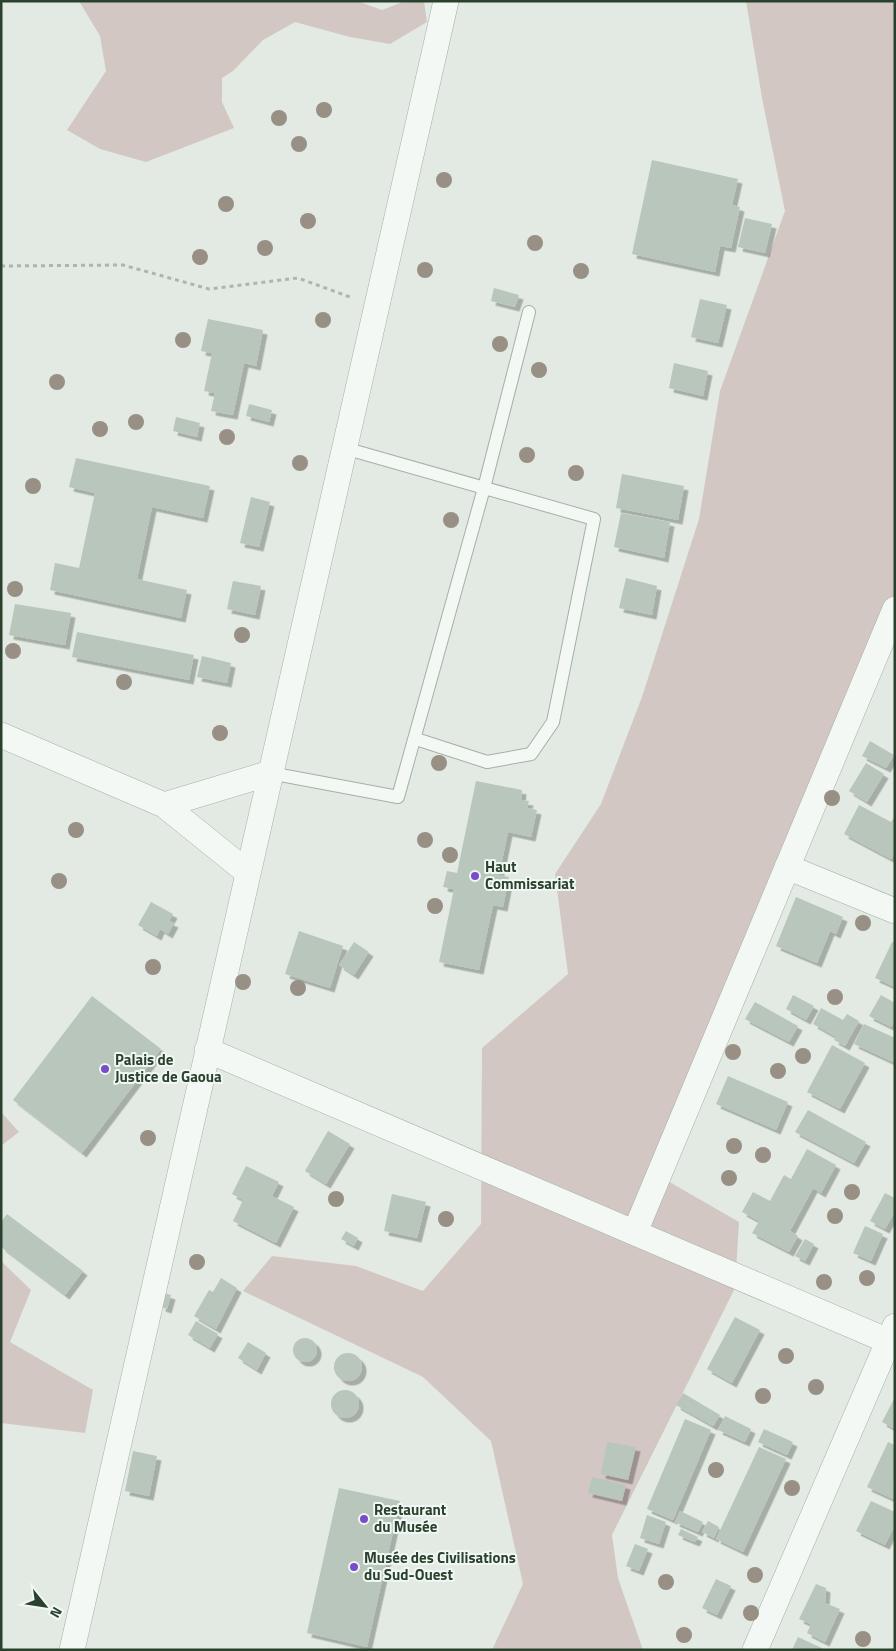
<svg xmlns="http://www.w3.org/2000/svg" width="896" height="1651" viewBox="0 0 896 1651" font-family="'Titillium Web',sans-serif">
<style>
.green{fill:#d3c7c3}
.building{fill:#b9c6bb;filter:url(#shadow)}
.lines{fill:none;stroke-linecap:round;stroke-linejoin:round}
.service-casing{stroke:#a3b1a5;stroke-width:14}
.minor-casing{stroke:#a3b1a5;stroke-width:26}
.path{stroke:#abb6ad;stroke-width:3;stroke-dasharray:4 4;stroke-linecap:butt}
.service{stroke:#f4f8f5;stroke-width:12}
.minor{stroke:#f4f8f5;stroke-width:25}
.tree{fill:#988f85}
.poi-dot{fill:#794cca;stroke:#f1f7f2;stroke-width:2}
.labels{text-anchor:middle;stroke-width:4;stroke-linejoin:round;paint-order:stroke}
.poi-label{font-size:15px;font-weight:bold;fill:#2a412e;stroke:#f1f7f2;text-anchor:start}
</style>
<defs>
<filter id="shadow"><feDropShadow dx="4.5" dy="4.5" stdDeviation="0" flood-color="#0004"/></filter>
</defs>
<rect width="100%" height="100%" fill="#e2eae3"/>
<path class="green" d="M79,1h278l25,9 23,-9h19l3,21 -37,22 -40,-7 -55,-15 -32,18 -30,31 -11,7v24l12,26 -88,34 -46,-13 -33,-19 39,-59 -6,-35z
M746,1h149v608l-236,567 80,46 -4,66 -123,247 6,43 25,72h-151l31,-66 -32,-143 -68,-64 -180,-86 29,-35 84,10 67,25 58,-67 1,-176 86,-74 -13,-100 46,-70 41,-107 57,-178 21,-128 65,-180 -23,-113z
M1,1112l18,20 -18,14z
M1,1261l30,29 -21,52 83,48 -8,43 -84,-10z"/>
<path class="building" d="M652,160l86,19 -6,26 8,2 -9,41 -11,-2 -5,26 -83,-18z
M745,218l27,6 -7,29 -27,-6z
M494,288l25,7 -4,12 -24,-6z
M700,299l27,6 -9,38 -27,-6z
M208,319l55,11 -7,36 -12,-3 -11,52 -22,-4 4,-18 -11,-2 8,-38 -11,-2z
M674,363l34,8 -5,25 -34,-8z
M249,404l23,6 -3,12 -23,-6z
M176,417l24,6 -3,14 -24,-6z
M76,458l134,28 -7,32 -51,-11 -15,72 50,11 -6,28 -131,-28 5,-27 24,5 16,-75 -26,-6z
M622,474l62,12 -6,34 -62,-12z
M251,497l19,5 -11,45 -19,-4z
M621,513l49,9 -6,36 -50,-11z
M626,578l31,8 -5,29 -33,-7z
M233,581l28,5 -6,29 -28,-6z
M15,604l56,9 -6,32 -56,-10z
M77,632l117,23 -5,25 -117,-23z
M202,656l29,7 -4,20 -30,-6z
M870,741l24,14 -8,13 -24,-12z
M866,763l18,11 -17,28 -18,-11z
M476,781l46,9 -1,10 8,1 -2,7 10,2 -6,27 -23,-5 -9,43 10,2 -6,30 -10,-2 -14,65 -40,-8 15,-73 -11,-2 4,-16 10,2z
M859,805l32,17 4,-6v37l-4,6 -47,-25z
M796,897l47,20 -7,17 -6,-3 -13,32 -41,-17z
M151,902l22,12 -4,7 5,2 -6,11 -8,-5 -3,7 -19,-11z
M299,931l44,15 -13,42 -45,-14z
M354,942l15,10 -15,23 -15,-10z
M892,942l3,1v44l-20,-9z
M793,995l21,11 -8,14 -20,-11z
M881,995l14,8v17l-4,7 -22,-11z
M92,996l69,53 -79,104 -69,-53z
M755,1002l43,24 -9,16 -44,-23z
M821,1008l22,12 4,-6 12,7 -14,25 -11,-6 2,-3 -23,-13z
M864,1024l31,14v25l-41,-19z
M832,1045l33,18 -25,46 -33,-17z
M728,1076l60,26 -12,28 -60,-26z
M808,1110l58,32 -12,21 -59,-31z
M328,1131l22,13 -24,40 -21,-13z
M807,1149l29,16 -15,28 -8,-5 -23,43 8,5 -9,16 -37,-19 7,-12 -17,-9 11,-20 17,9 14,-26 7,4z
M246,1166l33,16 -7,14 22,11 -18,36 -43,-22 10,-21 -11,-6z
M885,1193l10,5v13l-10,18 -15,-8z
M392,1194l34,8 -9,36 -33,-7z
M7,1214l76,57 -18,24 -64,-48v-25z
M865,1226l18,8 -12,27 -18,-8z
M346,1231l12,7 -4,8 -13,-7z
M805,1239l9,5 -9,17 -10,-5z
M221,1278l16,10 -21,41 -22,-13 15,-26 4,2z
M164,1293l7,2 -4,14 -6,-2z
M735,1317l25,13 -28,53 -25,-14z
M196,1321l22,13 -8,14 -22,-13z
M293 1350a12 12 0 1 1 24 0a12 12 0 1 1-24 0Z
M248,1342l18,11 -9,17 -19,-12z
M334 1367a14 14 0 1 1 28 0a14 14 0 1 1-28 0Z
M331 1404a14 14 0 1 1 28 0a14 14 0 1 1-28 0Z
M683,1393l37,22 -7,11 -37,-21z
M895,1397v27l-2,4 -11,-6z
M725,1416l26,13 -6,13 -27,-12z
M685,1419l26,11 -38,90 -26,-11z
M764,1429l29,13 -6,13 -29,-13z
M607,1442l29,5 -8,33 -27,-6z
M888,1442l7,3 -2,54 -26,-12z
M759,1447l27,12 -43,93 -27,-13z
M133,1451l24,5 -8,40 -24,-5z
M592,1477l34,8 -4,16 -34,-8z
M339,1488l61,13 -33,146 -60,-14z
M871,1501l24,11v13l-10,20 -29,-14z
M680,1511l23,11 -5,10 -23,-10z
M647,1515l19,7 -7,22 -19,-6z
M708,1521l11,6 -5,11 -12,-6z
M681,1529l17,8 -3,5 -17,-7z
M635,1544l13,5 -9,22 -13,-5z
M716,1579l15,7 -14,29 -15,-7z
M816,1584l10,4 -1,15 15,6 -15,33 -18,-9 4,-9 -12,-5z
M798,1637l28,13h-34z"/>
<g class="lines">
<defs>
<path id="service" d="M344,448l250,71 -41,203 -22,32 -44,8 -71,-23
M270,773l128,24 86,-309 45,-176"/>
<path id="minor" d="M1,735l163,70 83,67
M164,805l106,-32
M787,867l108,44
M207,1050l688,294
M635,1232l260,-623
M72,1650l374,-1649
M755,1650l140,-324"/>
</defs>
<use href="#service" class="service-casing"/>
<use href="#minor" class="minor-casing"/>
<path class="path" d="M1,266l122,-1 86,24 89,-11 52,19"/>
<use href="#service" class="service"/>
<use href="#minor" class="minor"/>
</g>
<g class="tree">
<circle cx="324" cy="110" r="8"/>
<circle cx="279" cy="118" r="8"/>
<circle cx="299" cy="144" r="8"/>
<circle cx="444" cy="180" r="8"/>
<circle cx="226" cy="204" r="8"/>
<circle cx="308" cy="221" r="8"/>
<circle cx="535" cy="243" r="8"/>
<circle cx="265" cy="248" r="8"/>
<circle cx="200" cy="257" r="8"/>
<circle cx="425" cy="270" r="8"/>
<circle cx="581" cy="271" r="8"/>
<circle cx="323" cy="320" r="8"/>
<circle cx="183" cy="340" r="8"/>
<circle cx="500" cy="344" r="8"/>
<circle cx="539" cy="370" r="8"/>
<circle cx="57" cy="382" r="8"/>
<circle cx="136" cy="422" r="8"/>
<circle cx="100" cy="429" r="8"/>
<circle cx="227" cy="437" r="8"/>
<circle cx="527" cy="455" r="8"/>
<circle cx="300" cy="463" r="8"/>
<circle cx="576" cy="473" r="8"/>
<circle cx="33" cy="486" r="8"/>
<circle cx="451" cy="520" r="8"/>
<circle cx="15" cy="589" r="8"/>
<circle cx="242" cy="635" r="8"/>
<circle cx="13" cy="651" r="8"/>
<circle cx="124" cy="682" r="8"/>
<circle cx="220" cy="733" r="8"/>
<circle cx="439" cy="763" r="8"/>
<circle cx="832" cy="798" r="8"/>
<circle cx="76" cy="830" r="8"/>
<circle cx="425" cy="840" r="8"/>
<circle cx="450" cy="855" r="8"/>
<circle cx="59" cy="881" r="8"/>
<circle cx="435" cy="906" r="8"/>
<circle cx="863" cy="923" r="8"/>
<circle cx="153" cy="967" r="8"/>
<circle cx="243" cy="982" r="8"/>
<circle cx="298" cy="988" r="8"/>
<circle cx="835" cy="997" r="8"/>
<circle cx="733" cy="1052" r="8"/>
<circle cx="803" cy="1056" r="8"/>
<circle cx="778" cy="1071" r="8"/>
<circle cx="148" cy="1138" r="8"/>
<circle cx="734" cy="1146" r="8"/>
<circle cx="763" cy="1155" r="8"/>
<circle cx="729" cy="1178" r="8"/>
<circle cx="852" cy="1192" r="8"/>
<circle cx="336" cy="1199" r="8"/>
<circle cx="835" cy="1216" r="8"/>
<circle cx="446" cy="1219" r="8"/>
<circle cx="197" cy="1262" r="8"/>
<circle cx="867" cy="1278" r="8"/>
<circle cx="824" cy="1282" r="8"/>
<circle cx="786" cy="1356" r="8"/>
<circle cx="816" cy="1387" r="8"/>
<circle cx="763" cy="1396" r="8"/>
<circle cx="716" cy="1470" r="8"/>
<circle cx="792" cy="1488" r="8"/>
<circle cx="755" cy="1575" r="8"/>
<circle cx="666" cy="1582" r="8"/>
<circle cx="751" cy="1613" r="8"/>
<circle cx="684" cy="1635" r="8"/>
<circle cx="863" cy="1639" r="8"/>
</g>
<g class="poi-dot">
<circle cx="475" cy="876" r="5"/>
<circle cx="105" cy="1069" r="5"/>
<circle cx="364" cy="1519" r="5"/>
<circle cx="354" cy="1567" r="5"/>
</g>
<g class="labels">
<g class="poi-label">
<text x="485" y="872">Haut<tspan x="485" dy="17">Commissariat</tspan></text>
<text x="115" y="1065">Palais de<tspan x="115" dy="17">Justice de Gaoua</tspan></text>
<text x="374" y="1515">Restaurant<tspan x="374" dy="17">du Musée</tspan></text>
<text x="364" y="1563">Musée des Civilisations<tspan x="364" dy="17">du Sud-Ouest</tspan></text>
</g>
</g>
<rect width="896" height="1651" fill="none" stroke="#2a412e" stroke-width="5"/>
<g transform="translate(45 1606) rotate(120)" stroke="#f1f7f2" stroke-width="4" paint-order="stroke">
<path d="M0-4L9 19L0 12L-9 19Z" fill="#2a412e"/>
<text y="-8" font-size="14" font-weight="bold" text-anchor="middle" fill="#2a412e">N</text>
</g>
</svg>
